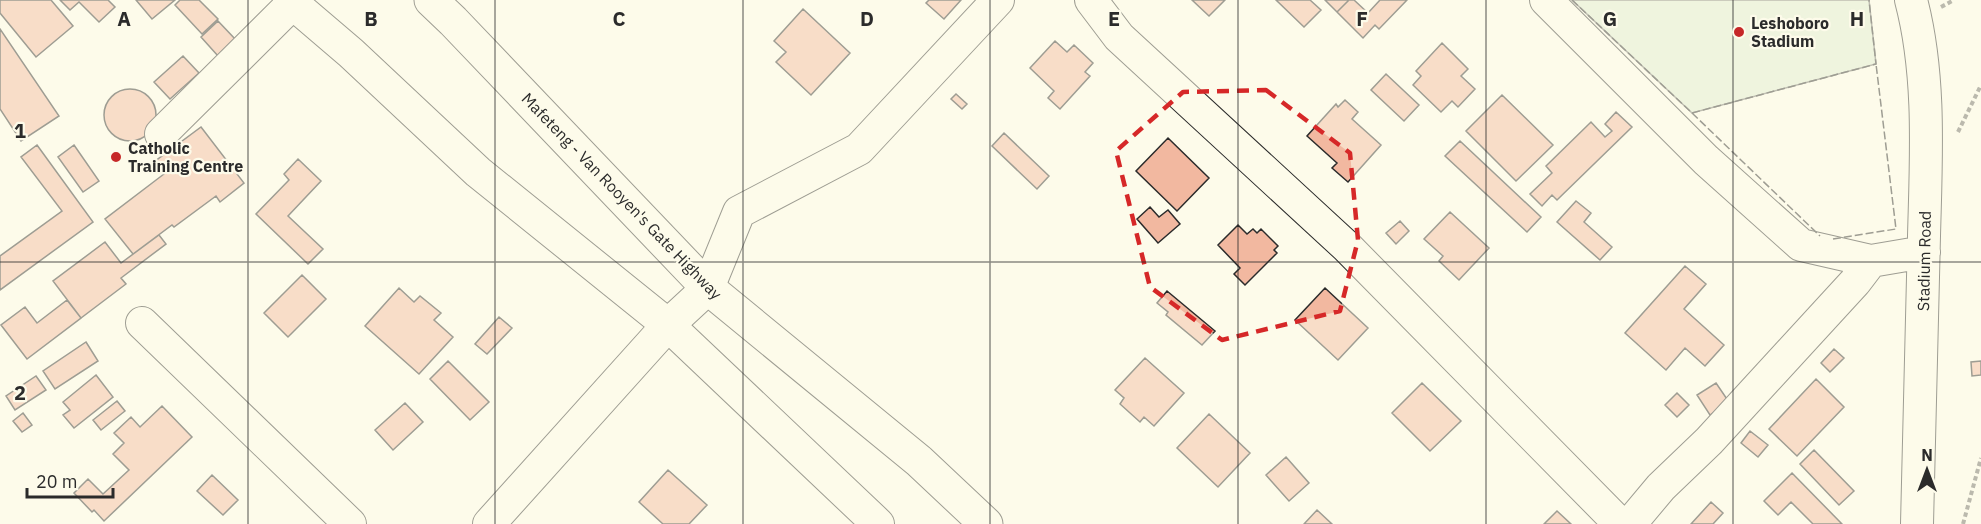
<svg xmlns="http://www.w3.org/2000/svg" width="1981" height="524" viewBox="0 0 1981 524" font-family="'IBM Plex Sans',sans-serif">
<style>
.green{fill:#deebd1;stroke:#74746e;stroke-width:1.5}
.building{fill:#f2b8a0;stroke:#2b2b2b;stroke-width:1.5}
.lines{fill:none;stroke-linecap:round;stroke-linejoin:round}
.minor-casing{stroke:#2b2b2b;stroke-width:34}
.major-casing{stroke:#2b2b2b;stroke-width:35}
.path{stroke:#6a6964;stroke-width:4;stroke-dasharray:4.5 3;stroke-linecap:butt}
.minor{stroke:#fdfbea;stroke-width:32}
.major{stroke:#fdfbea;stroke-width:33}
.fence{stroke:#2b2b2b;stroke-width:1.5;stroke-dasharray:8 3;stroke-linecap:butt}
.marked{fill:none;stroke:#d62828;stroke-width:4.5;stroke-dasharray:12 8;stroke-linejoin:round}
.grid{fill:none;stroke:#2b2b2b;stroke-width:1.5;stroke-opacity:0.55}
.poi-dot{fill:#c62828;stroke:#fdfbea;stroke-width:2}
.labels{text-anchor:middle;stroke-width:4.5;stroke-linejoin:round;paint-order:stroke}
.poi-label{font-size:16px;font-weight:bold;fill:#2b2b2b;stroke:#fdfbea;text-anchor:start}
.street-label{font-size:16px;fill:#2b2b2b;stroke:#fdfbea}
.grid-label{font-size:20px;text-anchor:middle;font-weight:bold;fill:#2b2b2b;stroke:#fdfbea;stroke-width:4.5;stroke-linejoin:round;paint-order:stroke}
</style>
<rect width="100%" height="100%" fill="#fdfbea"/>
<path class="green" d="M1572,0h297l7,64 -184,49z"/>
<path class="building" d="M0,0h51l22,26 -37,31 -36,-44z
M60,0h48l7,7 -16,15 -20,-20 -9,8z
M136,0h39l-23,19z
M180,0h19l19,19 -16,15 -27,-29z
M929,0h32l-17,19 -18,-16z
M1192,0h33l-16,16z
M1276,0h34l11,10 -17,17z
M1325,0h24l-12,12z
M1349,0h5l14,13 12,-13h27l-28,29 -4,-4 -12,13 -26,-26z
M803,9l47,44 -39,42 -35,-33 10,-10 -12,-11z
M218,21l18,19 -18,16 -17,-19z
M0,29l59,87 -38,25 -21,-32z
M1055,41l12,11 7,-7 19,18 -8,9 5,4 -30,33 -12,-11 6,-7 -24,-23z
M1442,43l26,26 -7,7 14,13 -17,18 -6,-6 -11,11 -28,-27 8,-9 -5,-5z
M183,56l16,17 -29,26 -16,-17z
M1386,74l33,31 -15,16 -33,-31z
M104 115a26 26 0 1 1 52 0a26 26 0 1 1-52 0Z
M956,94l11,10 -5,5 -11,-10z
M1502,95l51,50 -37,36 -50,-50z
M1345,100l13,12 -6,7 29,26 -33,37 -16,-14 5,-5 -30,-27 29,-32 2,3z
M1616,112l16,15 -75,73 -5,-5 -10,11 -12,-12 22,-21 -6,-7 45,-44 14,15 7,-6 -7,-7z
M201,127l43,56 -24,19 -4,-6 -42,31 -2,-2 -39,29 -28,-35 59,-45 -10,-12z
M1004,133l45,43 -12,13 -45,-43z
M1168,138l41,40 -32,33 -41,-40z
M1460,141l81,76 -14,15 -82,-76z
M37,145l56,77 -93,68v-34l62,-45 -41,-54z
M74,145l25,36 -16,11 -25,-35z
M298,159l23,22 -33,35 35,33 -15,15 -52,-50 33,-34 -5,-6z
M1576,201l15,12 -7,9 28,25 -12,13 -43,-38z
M1150,207l9,10 9,-7 12,14 -22,19 -21,-24z
M1450,212l39,36 -30,32 -20,-19 4,-5 -19,-17z
M1400,221l9,10 -13,13 -10,-11z
M1238,225l9,9 6,-5 4,4 4,-4 17,17 -4,4 3,3 -32,32 -11,-11 6,-6 -22,-23z
M159,235l7,9 -45,34 5,6 -45,34 -28,-37 52,-39 16,21z
M1685,266l21,18 -22,25 40,36 -19,21 -20,-18 -19,22 -41,-37z
M302,275l24,24 -38,38 -24,-24z
M399,288l15,14 6,-6 21,17 -7,7 19,17 -34,37 -54,-48z
M1325,288l43,40 -30,32 -43,-40z
M1167,291l48,40 -13,14 -36,-30 2,-3 -11,-9z
M67,300l14,18 -54,41 -26,-34 24,-18 12,16z
M499,317l13,11 -25,26 -12,-10z
M86,342l12,19 -43,28 -12,-18z
M1834,349l10,9 -14,14 -9,-9z
M1145,358l39,35 -30,33 -10,-9 -4,5 -20,-18 4,-6 -9,-8z
M448,361l41,41 -19,18 -40,-41z
M1981,361v14l-9,1 -1,-14z
M96,375l17,22 -39,31 -11,-13 7,-5 -7,-8z
M36,376l10,14 -31,20 -9,-14z
M1816,379l28,28 -47,49 -28,-27z
M1422,383l39,38 -31,30 -38,-38z
M1716,383l13,19 -19,13 -13,-20z
M1677,393l12,12 -12,12 -12,-12z
M117,401l8,10 -24,19 -8,-10z
M405,403l18,19 -30,28 -18,-20z
M162,406l30,31 -88,84 -10,-11 -2,2 -18,-19 14,-14 15,15 26,-24 -16,-16 11,-11 -10,-10 17,-16 9,10z
M23,413l9,12 -10,7 -9,-11z
M1209,414l41,39 -32,34 -41,-39z
M1750,431l18,14 -10,12 -17,-14z
M1814,450l40,41 -15,14 -39,-41z
M1286,457l23,26 -20,18 -23,-26z
M668,470l39,35 -18,19h-26l-24,-22z
M1792,473l50,51h-29l-22,-22 -13,13 -14,-14z
M212,475l26,25 -15,15 -26,-24z
M1711,502l12,11 -10,11h-22z
M1317,510l15,14h-28z
M1557,511l14,13h-27z"/>
<g class="lines">
<defs>
<path id="minor" d="M289,0l62,53 127,119 190,153 210,199
M1091,0l28,37 228,210 273,277
M1546,0l160,160 95,85 70,16 53,-9
M1911,0c20,76 15,158 13,236 -2,96 -4,192 -7,288
M161,134l135,-134
M142,323l208,201
M489,524l179,-199 40,-37 31,-76 120,-63 139,-149
M1630,524l31,-37 48,-46 146,-159 16,-21"/>
<path id="major" d="M431,0l22,21 255,267 211,173 67,63"/>
</defs>
<use href="#minor" class="minor-casing"/>
<use href="#major" class="major-casing"/>
<path class="path" d="M1941,7l13,-7
M1958,132l23,-47
M1963,524l18,-66"/>
<use href="#minor" class="minor"/>
<use href="#major" class="major"/>
<path class="fence" d="M1572,0l120,113 184,-49 -7,-64
M1692,113l128,123
M1833,239l63,-10 -20,-165"/>
</g>
<path d="M0 0H1981V524H0ZM1266,90l84,63 8,87 -18,71 -118,29 -72,-53 -34,-136 67,-59z" fill="#fdfbea" fill-opacity=".55" fill-rule="evenodd"/>
<path class="marked" d="M1266,90l84,63 8,87 -18,71 -118,29 -72,-53 -34,-136 67,-59z"/>
<path class="grid" d="M248,0v524M495,0v524M743,0v524M990,0v524M1238,0v524M1486,0v524M1733,0v524M0,262h1981"/>
<g class="poi-dot">
<circle cx="1739" cy="32" r="6"/>
<circle cx="116" cy="157" r="6"/>
</g>
<g class="labels">
<g class="poi-label">
<text x="1751" y="29">Leshoboro<tspan x="1751" dy="18">Stadium</tspan></text>
<text x="128" y="154">Catholic<tspan x="128" dy="18">Training Centre</tspan></text>
</g>
<g class="street-label">
<text transform="translate(622 196) rotate(46)" y="6">Mafeteng - Van Rooyen's Gate Highway</text>
<text transform="translate(1924 261) rotate(-89)" y="6">Stadium Road</text>
</g>
</g>
<g class="grid-label">
<text x="124" y="26">A</text>
<text x="371" y="26">B</text>
<text x="619" y="26">C</text>
<text x="867" y="26">D</text>
<text x="1114" y="26">E</text>
<text x="1362" y="26">F</text>
<text x="1610" y="26">G</text>
<text x="1857" y="26">H</text>
<text x="20" y="138">1</text>
<text x="20" y="400">2</text>
</g>
<g transform="translate(1927 470)" stroke="#fdfbea" stroke-width="4.5" paint-order="stroke">
<path d="M0-4.5L10 22L0 15L-10 22Z" fill="#2b2b2b"/>
<text y="-9" font-size="16" font-weight="bold" text-anchor="middle" fill="#2b2b2b">N</text>
</g>
<path d="M27 488v9h86v-9" fill="none" stroke="#2b2b2b" stroke-width="3"/>
<text x="36" y="488" font-size="18" fill="#2b2b2b" stroke="#fdfbea" stroke-width="4.5" paint-order="stroke">20 m</text>
</svg>
